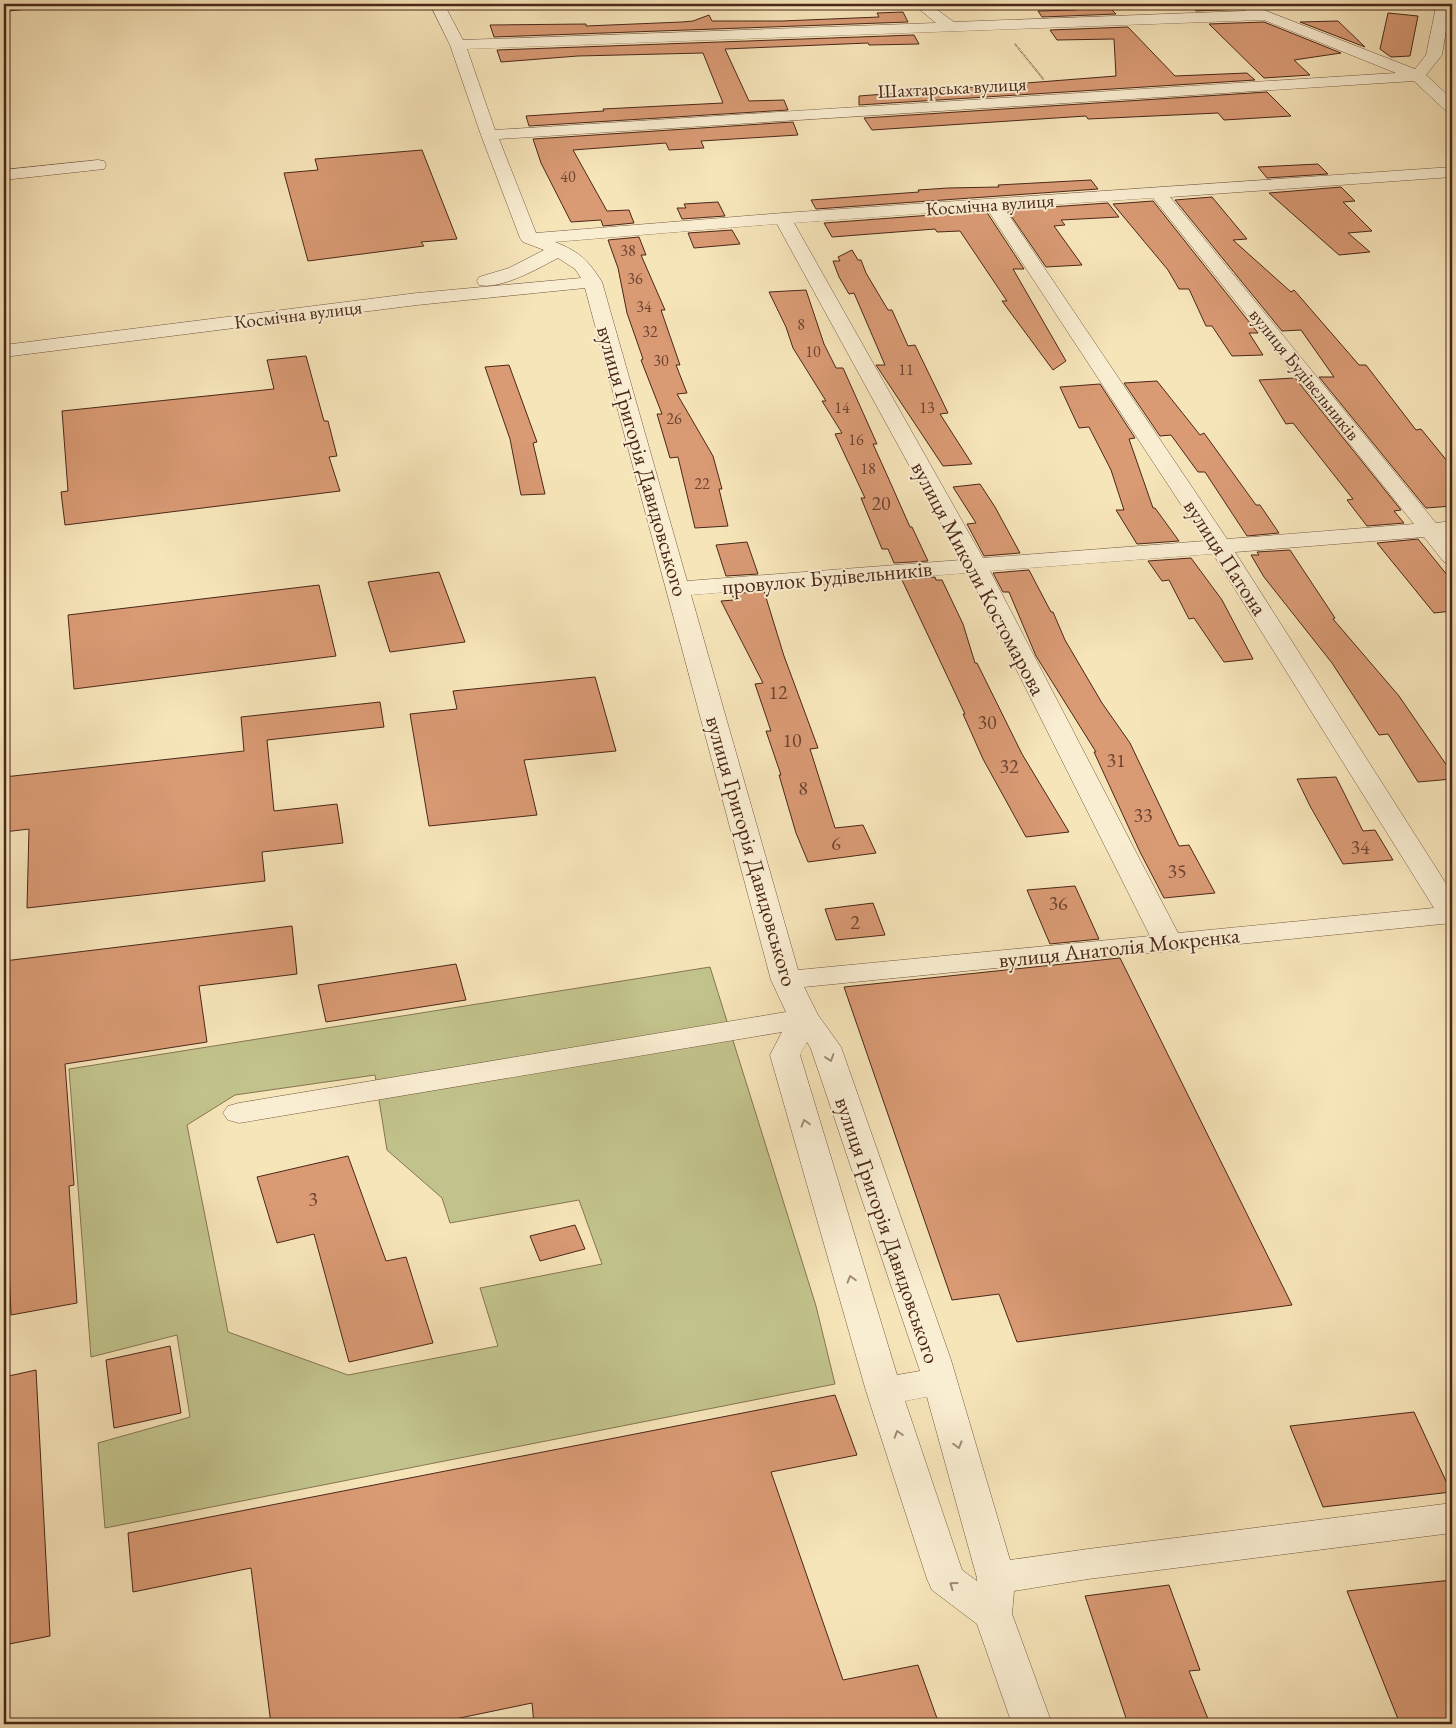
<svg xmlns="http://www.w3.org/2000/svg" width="1456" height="1728" viewBox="0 0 1456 1728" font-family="'EB Garamond',serif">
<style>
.green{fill:#c2c38c;stroke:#867552;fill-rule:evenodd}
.building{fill:#d99a74;stroke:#4a2719}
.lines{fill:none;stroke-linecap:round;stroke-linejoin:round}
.minor-casing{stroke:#755641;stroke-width:1}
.path{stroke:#4a2719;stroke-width:2;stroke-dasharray:0.5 1;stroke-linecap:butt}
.minor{fill:#faeed2;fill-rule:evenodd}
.rail-casing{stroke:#4a2719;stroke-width:4}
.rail{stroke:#faeed2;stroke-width:2.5;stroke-dasharray:7;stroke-linecap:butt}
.oneway{stroke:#a28a76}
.labels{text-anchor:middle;stroke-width:4;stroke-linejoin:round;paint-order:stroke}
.far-number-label{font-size:16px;fill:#6e4430}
.far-street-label{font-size:19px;fill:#4a2719;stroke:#faeed2}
.number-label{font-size:20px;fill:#6e4430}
.street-label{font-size:22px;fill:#4a2719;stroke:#faeed2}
</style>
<rect width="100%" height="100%" fill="#f7e5ba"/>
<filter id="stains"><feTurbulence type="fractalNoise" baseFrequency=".004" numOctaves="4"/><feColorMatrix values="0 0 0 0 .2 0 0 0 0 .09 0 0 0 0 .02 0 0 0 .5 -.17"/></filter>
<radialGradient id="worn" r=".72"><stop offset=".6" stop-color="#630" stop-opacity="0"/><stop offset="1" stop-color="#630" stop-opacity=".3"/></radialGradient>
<path class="green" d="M710,967l106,339 19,78 -730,144 -7,-85 92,-26 -13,-82 -86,22 -22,-288zM375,1075l12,75 55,48 8,25 129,-23 23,64 -122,24 18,58 -150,29 -120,-43 -41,-207 48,-30z"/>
<path class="building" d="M1106,4l10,10 -74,3 -4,-6 38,-1 -4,-5z
M1189,4h59l-6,5 -46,2z
M903,12l5,10 -414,15 -4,-12 96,-1v2l96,-4 11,-1 16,-6 3,6h70l97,-4 -2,-4z
M1388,13l30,3 -8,40 -19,1 -11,-8z
M1338,21l27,26 -65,-25z
M1264,22l77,31 -47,7 16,15 -46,3 -55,-54z
M1128,27l47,49 72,-3 8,7 -396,25v-9l257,-20 -2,-37 -57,1 -7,-10z
M914,35l5,9 -50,1 -1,-2 -143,6 24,52 35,-1 4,10 -259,16 -3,-10 78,-5 -1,-2 120,-6 -20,-50 -125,3 -77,6 -4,-12z
M1267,92l24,24 -67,4 -6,-7 -130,6 -2,-3 -214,14 -8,-12z
M793,122l5,13 -97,6 3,7 -35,2 -3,-7 -93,7 34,61 22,-1 5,13 -31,3 -2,-6 -30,2 -30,-59 -8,-24z
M422,150l35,89 -36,3 3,4 -116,15 -24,-88 34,-3 -3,-11z
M1318,164l10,10 -61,4 -9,-11z
M1091,180l7,9 -282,20 -5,-9 108,-8 -1,-2 30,-2 51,-1 -1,-2z
M1341,187l14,14 -12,1 29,29 -24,2 22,19 -31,3 -70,-62z
M1212,197l35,42 -14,1 58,52 3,-2 65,75h7l50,65 5,-1 31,38v39l-26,2 -107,-131h15l-33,-47 -19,1 -107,-131z
M1153,201l105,132h-9l14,22 -31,1 -20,-30h-6l-17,-37h-10l-11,-19 -55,-66z
M718,202l7,14 -43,3 -5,-11h9l-2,-4z
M1108,203l11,14 -58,3 4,5 -11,1 28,39 -36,2 -39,-57z
M986,211l38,58h-11l53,92 -13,9 -51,-69h5l-47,-70 -23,1 -2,-3 -103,8 -8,-14z
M732,230l8,14 -46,4 -6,-15z
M639,237l7,18h-5l24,55h-4l19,55h-4l11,28 -10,1 36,62 9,33h-3l9,37 -33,2 -17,-71 -8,1 -13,-44h5l-21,-54 2,-1 -16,-46 -9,-45 -10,-28z
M852,250l6,10h3l5,13 22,37h4l16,36 7,-1 33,68 -8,1 32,50 -29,2 -67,-101h9l-31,-72 -5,1 -10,-17 -6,-16h7l-2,-4z
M806,290l18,54 12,24h7l34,76h-4l18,40 19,43h2l16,34 -34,2 -6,-14h-6l-21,-51h4l-30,-64 7,-1 -20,-32h4l-33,-53 -7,-21 -17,-35z
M306,356l18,65h4l9,35 -8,1 11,34 -275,34 -4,-33 7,-1 -6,-80 212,-22 -7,-29z
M509,365l28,77 -4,1 12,51 -24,1 -11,-56 -25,-72z
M1295,378l106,132 -7,1 10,12 -37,3 -20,-26 6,-1 -60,-76 -7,1 -27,-44z
M1157,381l43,54 4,-2 52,72h4l19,28 -32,3 -42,-64h-7l-27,-37 -11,1 -36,-53z
M1100,384l35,54 -6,1 24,69h2l24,33 -42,3 -21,-34h8l-13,-40 -22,-43 -10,1 -19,-41z
M980,484l15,23 25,46 -36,3 -17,-32 9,-1 -23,-36z
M1418,539l34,42v30l-18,2 -57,-70z
M747,542l11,32 -32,2 -10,-31z
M1290,550l45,68 -2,1 66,77 53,77v6l-34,3 -30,-48 -9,1 -47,-72 -68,-86 -13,-22h8l-2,-3z
M1191,558l31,42 31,59 -29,3 -30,-44 -5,1 -20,-39 -7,1 -14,-20z
M1029,570l22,42h2l12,28 37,63 28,40 49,103 10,-1 26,48 -51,5 -24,-46 -46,-100h2l-60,-96 -27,-64h-6l-10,-19z
M439,572l26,70 -75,10 -22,-70z
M935,577l1,3h6l21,44 12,39h2l45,91 47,78 -43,5 -43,-78 -20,-45h2l-63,-134z
M319,585l17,71 -262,33 -6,-74z
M764,591l20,65 34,92 -8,1 25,79 28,-3 13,28 -68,9 -12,-29 -17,-58h2l-15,-44h5l-16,-47 8,-1 -42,-82 13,-1 -2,-6z
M595,677l21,74 -92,9 13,55 -108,11 -19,-112 47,-5 -4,-18z
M380,702l4,25 -117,13 7,71 63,-7 6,39 -81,9 3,29 -238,27 2,-79 -25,3v-55l240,-26 -3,-34z
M1336,777l27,54 12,-1 18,30 -50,4 -33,-58 -13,-27z
M1075,886l24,53 -49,5 -23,-54z
M873,903l12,32 -49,5 -11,-31z
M292,926l5,48 -98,12 8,56 -142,22 9,121 -5,1 8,117 -66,12 -7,-176v-178z
M1120,958l172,347 -275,37 -18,-48 -47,6 -108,-313z
M456,964l10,36 -140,22 -8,-37z
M348,1156l38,105 20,-4 27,86 -84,19 -35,-128 -37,9 -20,-66z
M575,1225l10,24 -45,12 -10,-25z
M170,1346l11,67 -67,15 -8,-68z
M36,1370l14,266 -46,9v-268z
M835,1395l22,60 -86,17 72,208 75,-15 21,59h-405l-2,-21 -101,21h-160l-20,-156 -118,24 -5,-59z
M1414,1412l37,80 -128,15 -33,-81z
M1452,1580v144h-52l-53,-133z
M1169,1585l31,85 -11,1 21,53h-82l-43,-128z"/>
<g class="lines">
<defs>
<path id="minor" d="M430,4h14l19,36 473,-17 -23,-19h16l25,18 291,-11 -1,-2 2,-3 5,-1 164,64 11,-14 9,-43 -1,-8h14l1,8 -7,43 -16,20 26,24v14l-6,-2 -32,-30 -915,58 37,94 247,-20 669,-46v10l-282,20 266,326 16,-2v14h-6l6,8v21l-8,-2 -20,-25 -189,15 217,341v30l-648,64 14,28 23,32 110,313 59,200 78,-11 364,-46v30l-364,46 -74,12 -2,23 40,110h-40l-35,-100 -45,-34 -5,-11 -61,-188 -96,-336 12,-23 -543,91 -11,-3 -5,-7 5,-7 11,-3 547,-91 -15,-32 -186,-692 -168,17 -413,52v-12l413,-52 164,-15 -6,-9 -17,-11c-19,10 -57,32 -79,27l-2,-4 2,-4 30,-9 35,-18 -21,-8 -3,-4 -39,-103 -31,-90zM1264,20l132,53 -901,57 -28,-81zM1153,198l261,326 -187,15 -223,-331zM987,209l218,332 -222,17 -189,-335zM777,224l184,336 -274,21 -85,-299c-14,-22 -22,-30 -47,-40zM1213,554l221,354 -256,25 -188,-362zM968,573l182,363 -352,34 -107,-375zM807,1042l4,7 109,322 -23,4 -97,-320zM927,1397l50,181v3l-15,-11 -57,-169z
M98,160l6,1 2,4 -2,4 -100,11v-10z"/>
</defs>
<use href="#minor" class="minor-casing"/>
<path class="path" d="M1015,44l29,36"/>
<use href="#minor" class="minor"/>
<defs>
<path id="rail" d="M4,10l37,-4"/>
</defs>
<use href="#rail" class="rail-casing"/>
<use href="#rail" class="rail"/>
</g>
<defs><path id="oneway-chevron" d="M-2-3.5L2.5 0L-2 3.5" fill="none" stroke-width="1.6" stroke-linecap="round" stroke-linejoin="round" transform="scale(1.25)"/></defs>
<g class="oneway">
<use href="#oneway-chevron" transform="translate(830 1058) rotate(71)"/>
<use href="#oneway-chevron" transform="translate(805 1123) rotate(-106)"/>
<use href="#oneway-chevron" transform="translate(851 1279) rotate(-106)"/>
<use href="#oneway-chevron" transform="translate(898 1434) rotate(-108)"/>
<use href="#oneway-chevron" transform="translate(958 1445) rotate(74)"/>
<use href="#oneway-chevron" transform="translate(953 1585) rotate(-144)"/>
</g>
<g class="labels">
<g class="far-number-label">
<text x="568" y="182">40</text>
<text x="628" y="256">38</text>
<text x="635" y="284">36</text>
<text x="644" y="312">34</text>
<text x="801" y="330">8</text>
<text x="650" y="337">32</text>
<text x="813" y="357">10</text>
<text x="661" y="366">30</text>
<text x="906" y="375">11</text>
<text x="842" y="413">14</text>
<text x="927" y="413">13</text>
<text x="674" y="424">26</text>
<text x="856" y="445">16</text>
<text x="868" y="474">18</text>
<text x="702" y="489">22</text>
</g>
<g class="far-street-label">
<text transform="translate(952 87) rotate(-3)" y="7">Шахтарська вулиця</text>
<text transform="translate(990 204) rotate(-4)" y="7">Космічна вулиця</text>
<text transform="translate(298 314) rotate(-7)" y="7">Космічна вулиця</text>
<text transform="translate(1305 374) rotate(51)" y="7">вулиця Будівельників</text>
</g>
<g class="number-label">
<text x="881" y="510">20</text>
<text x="778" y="699">12</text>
<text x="987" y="729">30</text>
<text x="792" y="747">10</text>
<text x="1116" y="767">31</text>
<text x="1009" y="773">32</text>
<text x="803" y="795">8</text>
<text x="1143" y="822">33</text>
<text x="836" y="850">6</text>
<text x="1360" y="854">34</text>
<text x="1177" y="878">35</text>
<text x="1058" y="910">36</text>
<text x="855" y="929">2</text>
<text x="313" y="1206">3</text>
</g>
<g class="street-label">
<text transform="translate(643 461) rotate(74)" y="8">вулиця Григорія Давидовського</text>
<text transform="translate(1226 557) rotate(57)" y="8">вулиця Патона</text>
<text transform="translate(827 577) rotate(-5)" y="8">провулок Будівельників</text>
<text transform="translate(979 578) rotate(62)" y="8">вулиця Миколи Костомарова</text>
<text transform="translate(752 851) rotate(74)" y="8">вулиця Григорія Давидовського</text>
<text transform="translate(1119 947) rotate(-6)" y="8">вулиця Анатолія Мокренка</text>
<text transform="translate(888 1230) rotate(71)" y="8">вулиця Григорія Давидовського</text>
</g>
</g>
<rect width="1456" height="1728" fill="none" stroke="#f7e5ba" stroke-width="20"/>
<rect x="5" y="5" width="1446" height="1718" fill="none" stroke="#4a2719" stroke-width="2.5"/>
<rect x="10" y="10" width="1436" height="1708" fill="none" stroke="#4a2719"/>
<rect width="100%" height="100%" filter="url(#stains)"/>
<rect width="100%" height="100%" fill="url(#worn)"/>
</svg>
